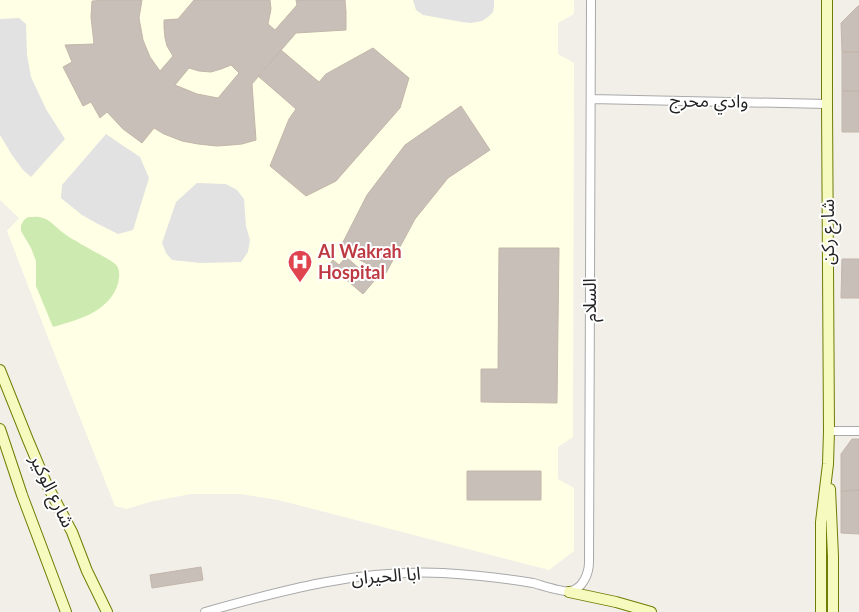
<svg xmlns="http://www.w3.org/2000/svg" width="859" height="612" viewBox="0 0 859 612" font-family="Lato,'Noto Sans Arabic',sans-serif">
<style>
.education{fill:#ffffe5}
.grass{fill:#cdebb0}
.parking{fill:#e2e2e2}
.building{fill:#c7bfb8;stroke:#c4b6ab;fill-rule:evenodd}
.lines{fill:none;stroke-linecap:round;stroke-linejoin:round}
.street-casing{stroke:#a9a9a9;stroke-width:10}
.secondary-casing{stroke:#707d05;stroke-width:12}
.street{stroke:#fff;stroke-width:8}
.secondary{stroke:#f7fabf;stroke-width:10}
.labels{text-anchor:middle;stroke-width:4;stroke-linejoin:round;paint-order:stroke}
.street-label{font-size:18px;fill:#222;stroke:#fff}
.health-label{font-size:18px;font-weight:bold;fill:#be3a42;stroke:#fff;text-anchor:start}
</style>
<rect width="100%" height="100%" fill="#f2efe9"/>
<path class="education" d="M0,0h574v14l-16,9v31l16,9 -1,374 -15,10v32l16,9v63l-25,19 -220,-57 -51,-13 -38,-6h-49l-42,8 -22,7 -12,-3 -68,-171 -40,-104 12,-13 -19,-18z"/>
<path class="grass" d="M28,217c5,0 10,-1 15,1 7,2 13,9 19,14 5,4 10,7 16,10 8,6 35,18 39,24 4,7 2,16 -1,23 -11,24 -39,31 -63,38l-17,-41v-25l-5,-13 -10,-17v-6l3,-5z"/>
<path class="parking" d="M413,0h81v6l-1,6 -5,5 -6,4 -11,2 -9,-1 -39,-7 -7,-5z
M19,18l7,6 1,31 4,22 15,32 19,30 -34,38 -8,-7 -11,-15 -12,-20v-116z
M106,134l16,11 18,12 9,21 -16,52 -15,4 -22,-11 -14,-8 -21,-17 1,-13z
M197,183l29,1 11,6 7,9 2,27 4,14 -2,12 -7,10 -40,1 -29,-3 -6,-7 -4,-10 14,-41z"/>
<path class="building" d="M105,0h37l-3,18 4,22 7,17 10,14 13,-15 -6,-10 -2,-8 -1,-10v-8l14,-1 16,-19h76l1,9 -3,15 7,6 22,-25 -1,-5h49l1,12v18l-50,3 -44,51 4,56 -14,4 -11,1 -14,1 -19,-2 -16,-3 -18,-7 -10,-6 -12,15 -19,-14 -16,-17 -7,6 -9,-16 -8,4 -20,-39 9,-5 -7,-17 29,-1 -3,-27 1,-16zM231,65l8,8 -21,25 -21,-4 -22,-9 14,-17 10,3 12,1 10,-3z
M858,6h1v46h-17l-1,-29z
M373,48l36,30 -9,30 -64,73 -30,15 -36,-30 19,-47 7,-10 -38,-33 23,-26 38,32 7,-8z
M842,52h17v39h-17z
M842,91h17v41h-17z
M461,106l29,44 -42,28 -33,41 -29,54 -47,-23 28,-55 38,-50z
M499,248h60l-2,155 -76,-1v-33h17z
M346,257l28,24 -11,13 -34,-29 4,-5 6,5z
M842,259h17v39h-18z
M852,439h7v51l-18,1v-37z
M467,471h74v29h-74z
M859,490v44l-18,-1v-42z
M201,567l2,13 -51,8 -2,-13z"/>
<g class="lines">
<defs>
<path id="street" d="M591,99l236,5
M829,431h30
M205,612c78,-22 156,-43 238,-39 30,2 60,5 90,10 8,2 31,10 37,8 13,-2 19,-18 19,-29l2,-562"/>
<path id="secondary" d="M0,370l28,70 19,45 25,47 15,39 20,41
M0,429l22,66 44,117
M830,489l3,67v56
M569,592l47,10 35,10
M821,612v-90l7,-58 1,-33 -2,-327v-104"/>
</defs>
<use href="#street" class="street-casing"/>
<use href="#secondary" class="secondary-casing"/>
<use href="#street" class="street"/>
<use href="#secondary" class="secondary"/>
</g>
<defs>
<symbol id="hospital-pin" viewBox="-11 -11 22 30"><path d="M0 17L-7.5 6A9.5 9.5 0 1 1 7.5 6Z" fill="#e0444e" stroke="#fff"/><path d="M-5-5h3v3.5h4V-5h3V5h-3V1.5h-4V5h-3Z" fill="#fff"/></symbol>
</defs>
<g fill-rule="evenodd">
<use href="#hospital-pin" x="286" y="248" width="28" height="38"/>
</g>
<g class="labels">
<g class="street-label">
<text transform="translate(709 101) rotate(1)" y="6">وادي محرج</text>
<text transform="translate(828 232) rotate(-90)" y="6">شارع ركن</text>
<text transform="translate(590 300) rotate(-90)" y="6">السلام</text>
<text transform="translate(52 491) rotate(64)" y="6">شارع الوكير</text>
<text transform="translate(386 576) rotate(-4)" y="6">ابا الحيران</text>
</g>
<g class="health-label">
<text x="318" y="258">Al Wakrah<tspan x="318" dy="21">Hospital</tspan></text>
</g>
</g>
</svg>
